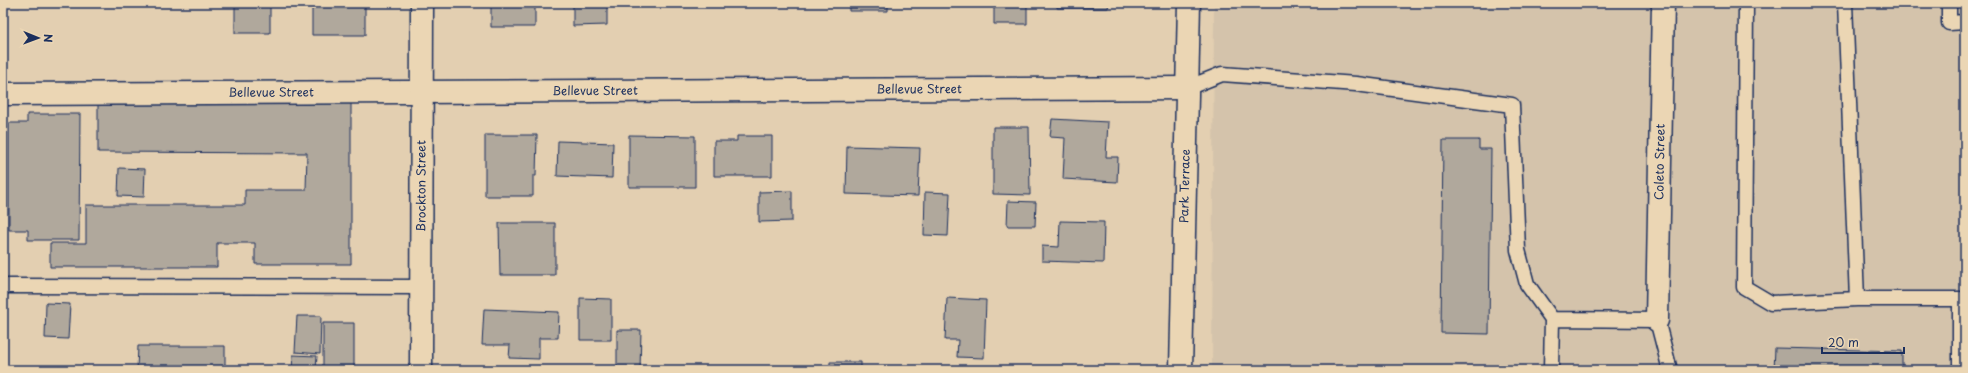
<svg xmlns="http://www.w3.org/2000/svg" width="1968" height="373" viewBox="0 0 1968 373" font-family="'Playpen Sans',sans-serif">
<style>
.built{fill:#d4c3ab}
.building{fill:#b0a89c;stroke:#1b2f5e}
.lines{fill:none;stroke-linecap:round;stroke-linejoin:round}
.service-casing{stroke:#1b2f5e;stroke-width:17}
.minor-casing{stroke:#1b2f5e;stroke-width:25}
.tertiary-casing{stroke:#1b2f5e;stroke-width:25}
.service{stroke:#ebd6b4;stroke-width:14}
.minor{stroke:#ebd6b4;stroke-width:22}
.tertiary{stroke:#ebd6b4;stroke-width:22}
.labels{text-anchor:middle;stroke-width:3.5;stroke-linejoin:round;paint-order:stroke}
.street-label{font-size:12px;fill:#1b2f5e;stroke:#ebd6b4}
</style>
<rect width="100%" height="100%" fill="#e3cfb1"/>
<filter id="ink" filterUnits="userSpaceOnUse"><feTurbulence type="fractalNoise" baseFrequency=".025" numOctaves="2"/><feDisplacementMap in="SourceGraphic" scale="8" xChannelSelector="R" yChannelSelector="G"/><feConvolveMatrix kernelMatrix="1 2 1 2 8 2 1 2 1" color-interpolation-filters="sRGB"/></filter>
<g filter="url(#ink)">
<path class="built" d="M1214,3h751v367h-753z"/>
<path class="building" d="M47,3h45v2h-45z
M235,3h35v30h-35z
M312,3h53v32h-53z
M491,3h57h-13v24h-44z
M573,3h34v22l-34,1z
M849,3h39v8h-39z
M994,3h33v21h-33z
M1057,3h52l-1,5h-51z
M1964,93h1v90z
M98,102l253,1v161h-96v-21h-38v24h-167v-24h36v-38h159v-15h61l1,-37 -209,-1z
M27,114h53l-1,126h-51v-10h-19v-107h18z
M1052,119l56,3 -2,35h12l-1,25 -54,-3 2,-41 -15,-1z
M993,127h36l1,68 -37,-1z
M485,135h52l-1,41h-3v20h-48z
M629,135l66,1v51h-66z
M737,136h35v40h-58v-35h23z
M1443,140h36v9h12l-2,185 -48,-1z
M558,141l55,2 -1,35 -55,-2z
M847,146l73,2 -2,48 -72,-2z
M119,168l26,1 -1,28 -26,-1z
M792,191v30l-33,1v-30z
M925,192l25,1 -2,43 -24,-1z
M1008,201l28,1 -1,24h-28z
M1060,221l44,1 -1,41 -61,-2v-15l17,1z
M499,223h56v52h-55z
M580,298l31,1v41h-31z
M947,298l39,2 -2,58 -27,-1 1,-17h-13z
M46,303l24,1 -2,35 -23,-1z
M484,309l75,3 -1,26h-19v21l-30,-1 1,-13h-28z
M297,316h24l-1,38 -25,-2z
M323,323h31v47h-31z
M617,330h24l-1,40h-23z
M138,346h87v24h-88z
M1775,348l127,3v19h-128z
M293,355l24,1 -1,14h-24z
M830,362h31v8h-31z"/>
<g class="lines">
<defs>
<path id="service" d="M1746,3l-2,284 27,16 86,-4h103l5,4
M1845,3l12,296
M1949,3v20l16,-1
M1187,88l35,-14 134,10 156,21 6,145 9,34 25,35 -1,51
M3,286l418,1
M1960,299v71
M1552,319l105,1 13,50"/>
<g id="minor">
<path id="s1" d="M3,94l1184,-6"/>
<path id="s2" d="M1657,320l6,-317"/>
<path id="s3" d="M421,370l1,-367"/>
</g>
<g id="tertiary">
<path id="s4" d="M1181,370l8,-367"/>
</g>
</defs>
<use href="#service" class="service-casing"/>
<use href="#minor" class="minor-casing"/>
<use href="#tertiary" class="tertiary-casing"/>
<use href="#service" class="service"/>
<use href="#minor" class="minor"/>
<use href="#tertiary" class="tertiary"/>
</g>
</g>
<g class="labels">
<g class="street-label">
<text dy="4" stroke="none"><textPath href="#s1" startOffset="916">Bellevue Street</textPath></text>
<text dy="4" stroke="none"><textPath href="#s1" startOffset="592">Bellevue Street</textPath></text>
<text dy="4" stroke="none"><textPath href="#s1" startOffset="268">Bellevue Street</textPath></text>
<text dy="4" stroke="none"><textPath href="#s2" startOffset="158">Coleto Street</textPath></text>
<text dy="4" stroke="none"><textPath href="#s3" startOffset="184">Brockton Street</textPath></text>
<text dy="4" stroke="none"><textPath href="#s4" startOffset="184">Park Terrace</textPath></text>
</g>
</g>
<rect width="1968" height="373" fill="none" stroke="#ebd6b4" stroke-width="16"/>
<rect x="8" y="8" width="1952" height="357" fill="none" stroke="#1b2f5e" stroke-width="1.5" filter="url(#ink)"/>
<g transform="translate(38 38) rotate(91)" stroke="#ebd6b4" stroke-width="3" paint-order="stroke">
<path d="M0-3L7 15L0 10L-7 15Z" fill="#1b2f5e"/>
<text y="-6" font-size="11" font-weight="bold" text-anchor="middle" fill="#1b2f5e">N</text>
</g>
<path d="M1822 347v6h82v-6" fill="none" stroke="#1b2f5e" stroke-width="2"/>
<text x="1828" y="347" font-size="12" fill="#1b2f5e" stroke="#ebd6b4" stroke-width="3" paint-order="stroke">20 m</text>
</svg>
